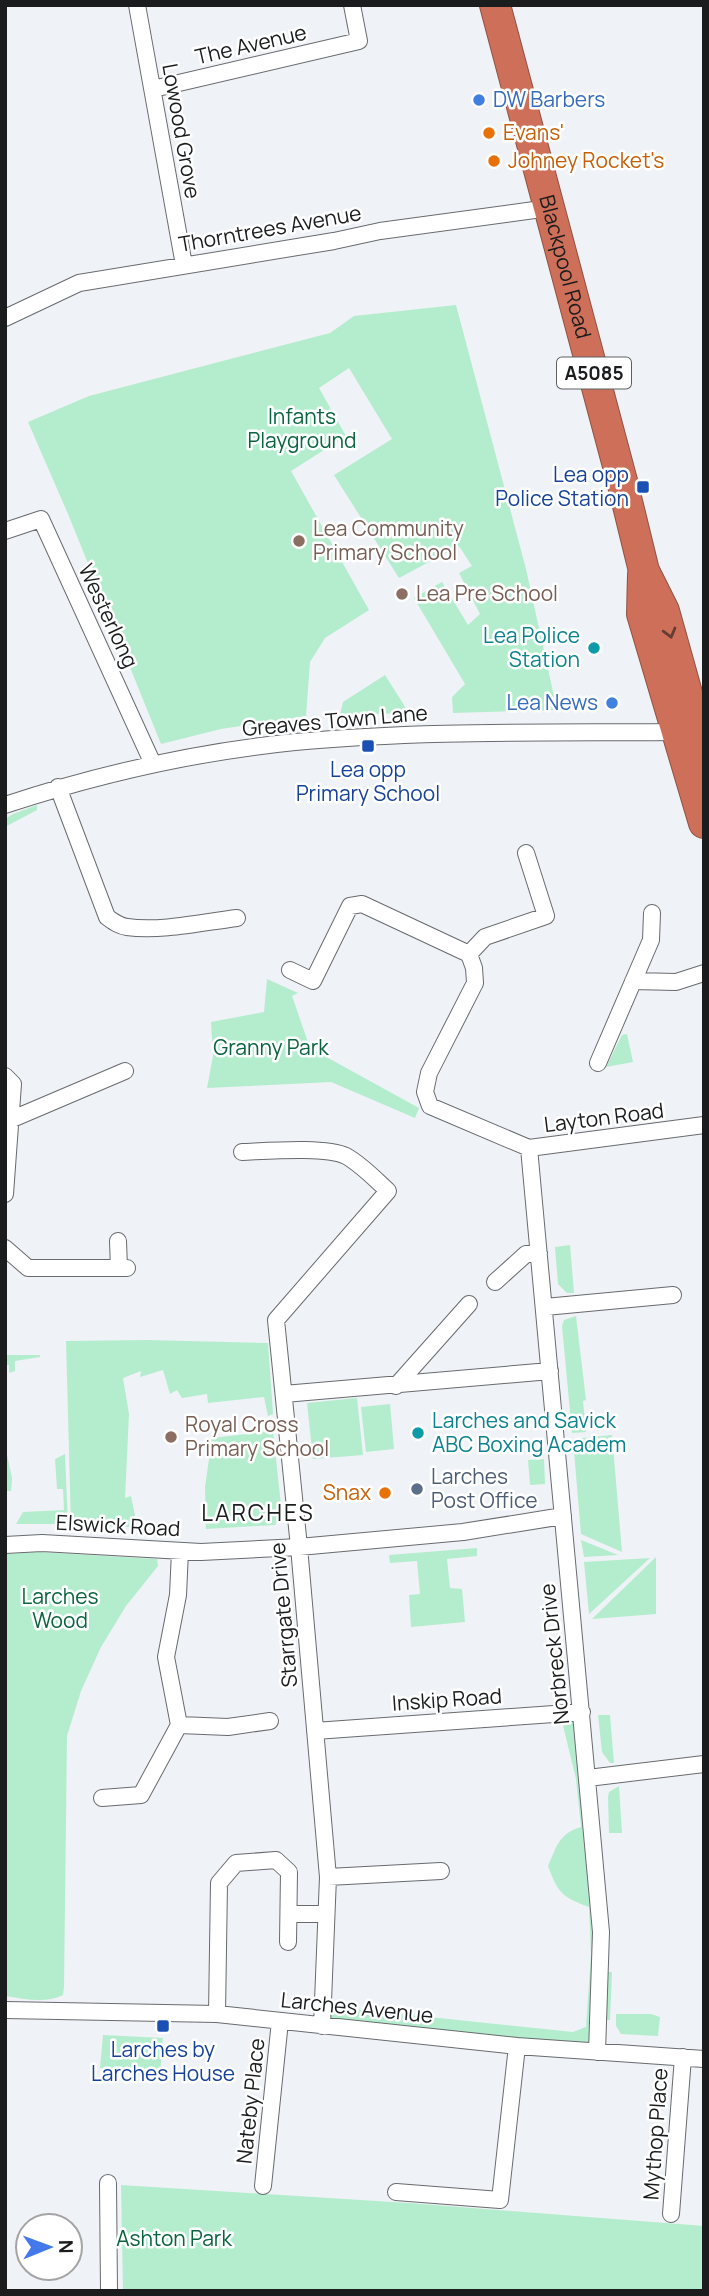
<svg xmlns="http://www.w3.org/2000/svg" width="709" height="2296" viewBox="0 0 709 2296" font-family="Manrope,sans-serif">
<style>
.green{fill:#b4edcd}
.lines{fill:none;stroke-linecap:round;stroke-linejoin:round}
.street-casing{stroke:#686b6e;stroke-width:18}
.highway-casing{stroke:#8f5244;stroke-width:32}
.street{stroke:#fff;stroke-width:16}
.highway{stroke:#ce6f59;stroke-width:30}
.oneway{stroke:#633d35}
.shop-dot{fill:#3f7fe0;stroke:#fff;stroke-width:2.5}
.food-dot{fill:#e8710a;stroke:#fff;stroke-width:2.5}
.transit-dot{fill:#1a4fb4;stroke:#fff;stroke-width:2.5}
.education-dot{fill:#8d6e63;stroke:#fff;stroke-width:2.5}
.culture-dot{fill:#0f9aa8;stroke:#fff;stroke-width:2.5}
.service-dot{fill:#5c6f8a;stroke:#fff;stroke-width:2.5}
.labels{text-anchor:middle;stroke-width:5;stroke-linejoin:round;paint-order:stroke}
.shield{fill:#fff;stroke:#5f6061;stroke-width:2}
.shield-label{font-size:19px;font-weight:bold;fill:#1b1c1d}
.street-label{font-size:21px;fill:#1b1c1d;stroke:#fff}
.shop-label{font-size:21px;fill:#366cbe;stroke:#fff;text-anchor:start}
.food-label{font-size:21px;fill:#c56008;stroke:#fff;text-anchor:start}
.park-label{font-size:21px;fill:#0a6440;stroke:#fff}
.transit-label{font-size:21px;fill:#164399;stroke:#fff}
.education-label{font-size:21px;fill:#785e54;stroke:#fff;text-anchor:start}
.culture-label{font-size:21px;fill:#0d838f;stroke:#fff;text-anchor:end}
.service-label{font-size:21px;fill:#4e5e75;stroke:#fff;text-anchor:start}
.neighbourhood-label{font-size:23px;letter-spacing:2px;fill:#1b1c1d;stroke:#fff}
</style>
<rect width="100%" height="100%" fill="#eff2f6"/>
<path class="green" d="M456,305l70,264 31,141 -104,3 -1,-16 13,-13 -51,-86 28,-16 26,43 12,-11 -21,-41 13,-7 -13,-20 -60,32 -65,-103 58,-36 -43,-71 -30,20 27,48 -55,35 78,139 -44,28 -15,24 -4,54 -85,13 -60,15 -93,-230 -40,-92 61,-26 241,-63 24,-17z
M385,675l24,38 -69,2 3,-13z
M37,805v5l-32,17v-8l8,-5z
M267,979l31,14 -6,3 18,52 109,60 -4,10 -84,-36 -124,6 6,-32 -2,-34 53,-10z
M627,1034l6,28 -27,5 16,-32z
M570,1245l4,48h-7l-9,-9 -3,-37z
M576,1316l10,84 -3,1 3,31 -14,1 -10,-107 2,-6z
M147,1340l121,3 5,71 -5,2 -4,-19 -56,6 -1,-9 -25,4 -5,-8 -7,4 -7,-24 -23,7 1,-6 -18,7 6,36 -4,84 6,-2 5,25 -7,6 -58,-2 -5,-184z
M5,1355h35v2l-25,4v10l-6,2v-8h-4z
M357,1398l6,57 -50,4 -6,-56z
M390,1404l4,45 -28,3 -5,-45z
M273,1431l9,84 -7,10 -69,4 -1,-42 7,-49z
M612,1435l10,117 -41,-18 -8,-95z
M5,1445l7,33 -1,13h-6z
M65,1454l3,70h-52l7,-12 41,-2 -1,-21h-6l-2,-30z
M544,1459l1,25 -15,1 -2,-25z
M581,1540l37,15 -34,2z
M477,1548v8l-30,3 3,29 12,1 3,33 -54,5 -2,-32 11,-1 -3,-33 -27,2 -1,-8z
M39,1552l118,7 1,7 -32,40 -25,41 -20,44 -14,45 -3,251 -1,8c-18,9 -38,4 -58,1v-442z
M656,1557v57l-64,5z
M650,1558l-61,56 -5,-52z
M582,1712l19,220 -4,120 -275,-26 -1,-27 23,9 229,24 13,-5 5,-73 -2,-47c-27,-10 -31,-14 -41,-41 8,-18 11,-33 33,-39l-5,-48 -16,-66z
M598,1715h12l4,48h-4l-8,-11z
M619,1786l3,47h-13l-1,-36 1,-5z
M608,1972h4l-2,48h-5z
M616,2014h35l9,3 -2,19 -37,-2 -5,-8z
M103,2035l60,3 -3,37 -60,-7z
M121,2185l287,18 296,23v65h-581z"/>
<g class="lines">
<defs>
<path id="street" d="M137,5l47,260
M153,89l206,-48 -7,-36
M5,318l74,-35 255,-42 46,-10 169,-23
M5,531l36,-12 112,245
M58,787l49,130c7,5 12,9 20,10 33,5 77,-5 110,-9
M5,805c94,-31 191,-53 290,-63 126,-12 254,-9 381,-10
M526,853l20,63 -61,21 -16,17 5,14 1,15 -46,90 -4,19 5,14 99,42 175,-23
M290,970l23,11 37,-75 12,-2 107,50
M633,981l43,1 28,-9
M598,1063l53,-123 1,-27
M5,1076l8,8 -8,110
M10,1120l115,-49
M529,1148l72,784 -4,120
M242,1152c25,-1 84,-6 104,4 16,9 29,23 42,35l-112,129 23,227 29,330 -6,149
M118,1241l1,27
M5,1248l23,20h99
M495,1282l31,-28 13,-1
M545,1307l128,-12
M396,1386l73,-82
M284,1394l266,-23
M5,1545l37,-2 159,9 98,-5 164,-15 100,-16
M179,1725l-13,-68 12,-62 2,-44
M315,1731l267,-19
M588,1778l116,-14
M102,1798l39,-3 38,-70 49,2 42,-6
M328,1877l113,-6
M289,1914h37
M5,2010l212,4 300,32 187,13
M217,2014l2,-131 17,-20 40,-3 13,12 -1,70
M108,2183l1,108
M263,2186l17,-165
M396,2192l104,8 17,-154
M671,2214l12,-157"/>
<g id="highway">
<path id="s1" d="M495,5l127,476 22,90 20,40 40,143"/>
<path d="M643,575l-1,39 62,209"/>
</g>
</defs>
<use href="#street" class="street-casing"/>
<use href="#highway" class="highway-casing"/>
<use href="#street" class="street"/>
<use href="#highway" class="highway"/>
</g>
<defs><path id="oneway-chevron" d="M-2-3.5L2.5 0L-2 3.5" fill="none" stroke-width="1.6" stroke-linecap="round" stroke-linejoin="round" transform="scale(1.75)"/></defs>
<use class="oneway" href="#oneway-chevron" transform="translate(670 633) rotate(75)"/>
<g class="shop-dot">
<circle cx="479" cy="100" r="7"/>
<circle cx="612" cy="703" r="7"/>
</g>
<g class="food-dot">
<circle cx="489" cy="133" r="7"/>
<circle cx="494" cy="161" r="7"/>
<circle cx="385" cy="1493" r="7"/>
</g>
<g class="transit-dot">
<rect x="636" y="480" width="14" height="14" rx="3.5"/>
<rect x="361" y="739" width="14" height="14" rx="3.5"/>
<rect x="156" y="2019" width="14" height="14" rx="3.5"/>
</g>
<g class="education-dot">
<circle cx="299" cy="541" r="7"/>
<circle cx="402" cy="594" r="7"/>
<circle cx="171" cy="1437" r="7"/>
</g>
<g class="culture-dot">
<circle cx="594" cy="648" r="7"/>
<circle cx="418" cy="1433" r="7"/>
</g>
<circle class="service-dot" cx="417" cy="1489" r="7"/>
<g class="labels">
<rect class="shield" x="557" y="357.5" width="74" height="31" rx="5"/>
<g class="shield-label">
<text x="594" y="380">A5085</text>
</g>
<g class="street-label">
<text transform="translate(251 45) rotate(-13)" y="7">The Avenue</text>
<text transform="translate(181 131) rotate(80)" y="7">Lowood Grove</text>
<text transform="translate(270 229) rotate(-10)" y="7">Thorntrees Avenue</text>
<text dy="7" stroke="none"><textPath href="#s1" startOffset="271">Blackpool Road</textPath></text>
<text transform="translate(108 616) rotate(65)" y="7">Westerlong</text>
<text transform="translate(335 721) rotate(-5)" y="7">Greaves Town Lane</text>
<text transform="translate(604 1118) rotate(-7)" y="7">Layton Road</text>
<text transform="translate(118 1526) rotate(3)" y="7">Elswick Road</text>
<text transform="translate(284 1615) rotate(-95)" y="7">Starrgate Drive</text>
<text transform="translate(555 1654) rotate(-96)" y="7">Norbreck Drive</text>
<text transform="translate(447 1700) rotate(-4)" y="7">Inskip Road</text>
<text transform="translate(357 2008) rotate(6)" y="7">Larches Avenue</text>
<text transform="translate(251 2101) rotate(-84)" y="7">Nateby Place</text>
<text transform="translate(656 2134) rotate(-86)" y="7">Mythop Place</text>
</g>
<g class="shop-label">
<text x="493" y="107">DW Barbers</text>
<text x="598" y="710" text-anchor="end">Lea News</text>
</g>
<g class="food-label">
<text x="503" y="140">Evans'</text>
<text x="508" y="168">Johney Rocket's</text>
<text x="371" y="1500" text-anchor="end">Snax</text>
</g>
<g class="park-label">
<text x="302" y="424">Infants<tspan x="302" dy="24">Playground</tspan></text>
<text x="271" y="1055">Granny Park</text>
<text x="60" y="1604">Larches<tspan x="60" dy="24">Wood</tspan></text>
<text x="174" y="2246">Ashton Park</text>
</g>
<g class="transit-label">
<text x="629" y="482" text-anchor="end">Lea opp<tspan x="629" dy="24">Police Station</tspan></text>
<text x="368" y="777">Lea opp<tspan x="368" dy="24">Primary School</tspan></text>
<text x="163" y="2057">Larches by<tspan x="163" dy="24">Larches House</tspan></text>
</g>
<g class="education-label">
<text x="313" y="536">Lea Community<tspan x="313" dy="24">Primary School</tspan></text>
<text x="416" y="601">Lea Pre School</text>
<text x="185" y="1432">Royal Cross<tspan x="185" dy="24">Primary School</tspan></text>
</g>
<g class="culture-label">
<text x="580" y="643">Lea Police<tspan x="580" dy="24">Station</tspan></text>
<text x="432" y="1428" text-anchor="start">Larches and Savick<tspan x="432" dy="24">ABC Boxing Academ</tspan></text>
</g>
<g class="service-label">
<text x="431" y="1484">Larches<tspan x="431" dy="24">Post Office</tspan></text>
</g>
<g class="neighbourhood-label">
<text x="258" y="1521">LARCHES</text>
</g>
</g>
<rect width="709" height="2296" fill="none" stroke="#1b1c1d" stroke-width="14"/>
<g transform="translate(49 2247) rotate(89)"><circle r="33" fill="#ffffff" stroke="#a4a4a5" stroke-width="2"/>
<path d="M0-5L12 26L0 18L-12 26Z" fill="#4379ea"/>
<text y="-10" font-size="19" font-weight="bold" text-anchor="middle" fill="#1b1c1d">N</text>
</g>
</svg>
